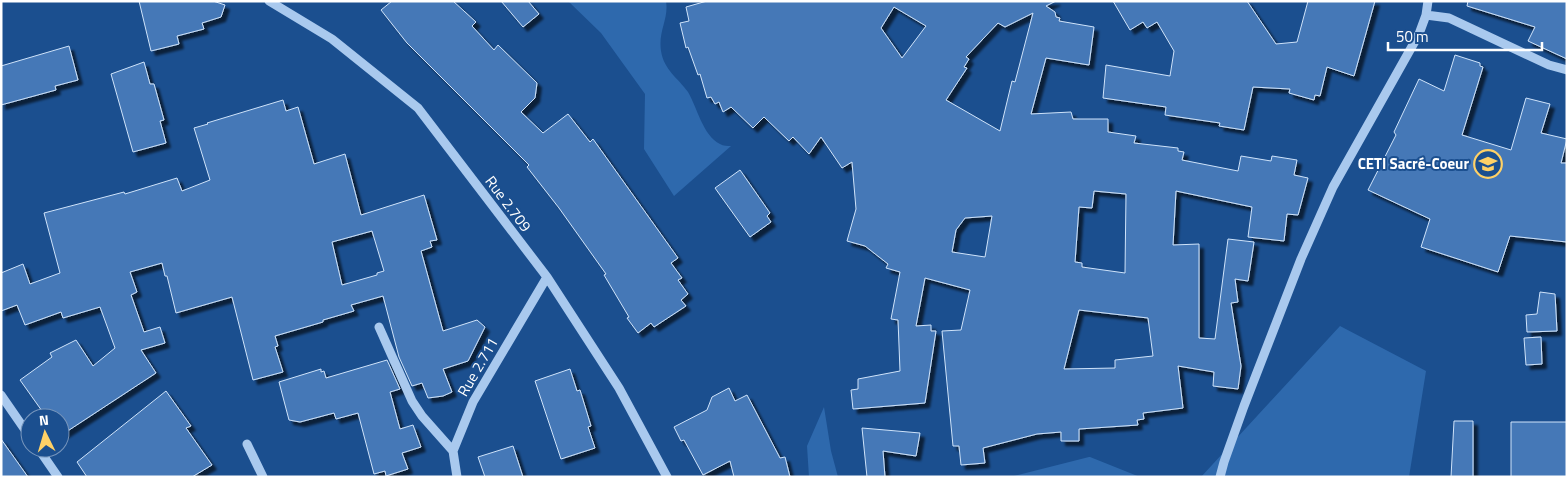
<svg xmlns="http://www.w3.org/2000/svg" width="1568" height="478" viewBox="0 0 1568 478" font-family="'Titillium Web',sans-serif">
<style>
.green{fill:#2e69ad}
.building{fill:#4478b7;stroke:#cfe3fa;fill-rule:evenodd;filter:url(#shadow)}
.lines{fill:none;stroke-linecap:round;stroke-linejoin:round}
.minor{stroke:#a9c9ee;stroke-width:9}
.labels{text-anchor:middle;stroke-width:4;stroke-linejoin:round;paint-order:stroke}
.poi-label{font-size:15px;font-weight:bold;fill:#fff;stroke:#1b4f8f;text-anchor:end}
.street-label{font-size:15px;fill:#fff;stroke:#1b4f8f}
</style>
<defs>
<filter id="shadow"><feDropShadow dx="4.5" dy="4.5" stdDeviation="1" flood-color="#0009"/></filter>
</defs>
<rect width="100%" height="100%" fill="#1b4f8f"/>
<path class="green" d="M568,1h98c3,18 -8,30 -5,50 3,19 17,27 27,41 9,15 15,44 32,52 3,2 8,2 11,2l-57,50 -30,-47 1,-55 -44,-61z
M1340,326l86,45 -17,106h-208z
M824,407l7,44 7,26h-29l-2,-31z
M1090,457l50,20h-130l79,-20z"/>
<path class="building" d="M139,1h74l12,4 -4,12 -19,6 2,6 -27,7 2,8 -28,7z
M392,1h61l23,21 -4,4 22,24 4,-5 39,38 -2,15 -14,14 22,21 25,-19 22,28 3,-3 85,119 -7,5 11,15 -4,2 10,14 -7,6 5,6 -32,21 -3,-4 -13,10 -11,-15 2,-1 -25,-42 2,-1 -47,-66 -32,-41 2,-2 -122,-122 -26,-33z
M501,1h27l11,13 -16,13z
M707,1h349l-10,5 9,6 1,5 4,1 -1,3 35,6 -5,38 -43,-7 -15,56 40,-2 2,7h35v13l28,4 -2,7 44,5v3l6,1 -2,8 56,11 3,-15 30,5 1,-5 25,4 -3,15 14,3 -10,37 -11,-1 -3,27 -36,-4 4,-30 -76,-16 -3,54 26,-1v94l16,1 13,-100 26,3 -6,39 -13,-2 3,23 -7,1 10,63 -3,23 -25,-3 1,-14 -36,-6 5,42 -40,5 1,6 -7,1 1,5 -59,4v12h-18v-9l-24,2 -54,14 2,15 -24,2 -2,-19h-6l-11,-115 19,-1 9,-40 -45,-12 -9,48 15,-1v6h5l-11,72 -72,6 -2,-19 7,-1v-10l42,-8 -2,-51 -7,-1 9,-47 -14,-4 2,-4 -23,-18 -18,-5 9,-32 -4,-47 -10,6 -21,-31 -12,17 -16,-17 -4,4 -25,-24 -11,11 -22,-21 -8,5 -4,-10 -4,2 -4,-7 -4,1 -7,-24 -2,1 -10,-28 -2,1 -6,-25 9,-2 -3,-14zM894,7l32,19 -24,32 -21,-30zM1033,13l-18,69 -3,-1 -12,50 -54,-31 21,-32 -3,-1 5,-8 -3,-2 32,-34 7,4zM1094,191l32,3 -1,79 -43,-6v-4l-7,-1 4,-55 13,1zM992,216l-7,41 -33,-5 4,-22 9,-12zM1079,310l69,8 5,38 -38,4v8l-51,1z
M1113,1h134l29,43 21,-2 11,-41h67l-21,75 -27,-9 -7,29 -5,-1 -1,5 -25,-7 1,-4 -37,-2 -9,43 -25,-4 1,-3 -55,-8 1,-8 -63,-9 3,-33 64,11 4,-25 -17,-29 -10,6 -4,-6 -13,8z
M1468,1h99v58l-39,-18 7,-14 -68,-21z
M69,46l9,34 -23,6 1,4 -55,15v-39z
M1455,55l25,8v3l3,1 -21,68 49,15 15,-52 24,6 -9,29 26,6 -6,24h6v79l-57,-6 -12,36 -77,-25 9,-28 -62,-29 28,-55 -2,-3 25,-53 25,12z
M144,62l6,22h4l10,36 -4,1 6,22 -33,9 -22,-78z
M283,100l3,11 12,-4 16,57 31,-10 16,61 63,-20 13,45 -7,1 2,6 -11,4 22,80 34,-11 8,7 -17,34 -25,8 9,23 -9,4 -15,2 -6,-15 -10,3 -13,-29 -16,-61 -32,9 3,6 -31,9v2l-48,14 3,10 -3,1 8,25 -30,8 -21,-83 -56,16 -9,-37h-2l-3,-13 -32,9 7,20 -6,3 13,37 16,-5 5,16 -24,7 15,23 -96,63v-18h-13l-27,-38 32,-23 -2,-4 26,-13 17,26 22,-18 -15,-41 -37,11 -2,-6 -36,13 -8,-20 -16,6v-38l22,-9 7,20 30,-11 -16,-60 80,-21 1,2 52,-16 5,13 28,-11 -16,-52 14,-4 -1,-1zM372,231l12,40 -7,2v2l-35,10 -10,-43z
M740,170l30,43 -3,3 4,6 -21,15 -35,-49z
M1540,292l15,2 2,37 -30,1 -1,-17 11,-1z
M1541,337l1,27 -16,1 -2,-27z
M387,360l13,29 -10,3 10,37 13,-4 8,22 -19,6 6,16 -22,7 -1,-5 -11,3 -16,-61 -22,6 -2,-6 -34,9 -11,-2 -10,-38 42,-13v3l3,-1 2,7z
M570,369l7,22 3,-1 11,36 -3,1 7,21 -34,11 -26,-78z
M729,388l6,13 12,-6 33,63 5,-1 5,20h-56l-4,-16 -27,14 -19,-35 -3,1 -7,-14 33,-17 5,-13z
M166,391l25,35 -5,2 26,37 -20,12h-105l-10,-15z
M1454,421h19v56h-22z
M1511,422h56v55h-56z
M862,428l58,5 -4,23 -33,-5 2,26h-18z
M1,439l27,38h-27z
M513,446l10,31h-38l-7,-20z"/>
<g class="lines">
<path class="minor" d="M269,1l63,38 86,69 129,169 72,111 48,89
M1426,15l23,3 100,47 18,5
M379,327l33,74 10,15 31,35
M1,395l29,42
M247,444l16,33
M38,448l20,29
M457,477l-4,-26 20,-49 74,-125
M1220,477l4,-15 20,-56 57,-147 32,-72 86,-153 7,-19 2,-14"/>
</g>
<defs>
<symbol id="school-ring" viewBox="-11 -11 22 22"><circle r="9.5" fill="#1b4f8f" stroke="#ffd166" stroke-width="1.5"/><path d="M0-5L7-2L0 1L-7-2ZM-4 1L0 2.5L4 1V4Q0 6-4 4Z" fill="#ffd166"/></symbol>
</defs>
<g fill-rule="evenodd">
<use href="#school-ring" x="1472" y="148" width="32" height="32"/>
</g>
<g class="labels">
<g class="poi-label">
<text x="1469" y="169">CETI Sacré-Coeur</text>
</g>
<g class="street-label">
<text transform="translate(508 204) rotate(53)" y="5">Rue 2.709</text>
<text transform="translate(478 367) rotate(-60)" y="5">Rue 2.711</text>
</g>
</g>
<rect width="1568" height="478" fill="none" stroke="#ffffff" stroke-width="5"/>
<g transform="translate(45 433) rotate(355)"><circle r="24" fill="#1b4f8f" stroke="#7695bc"/>
<path d="M0-4L9 19L0 12L-9 19Z" fill="#ffd166"/>
<text y="-8" font-size="14" font-weight="bold" text-anchor="middle" fill="#ffffff">N</text>
</g>
<path d="M1388 42v8h154v-8" fill="none" stroke="#ffffff" stroke-width="2.5"/>
<text x="1396" y="42" font-size="15" fill="#ffffff" stroke="#1b4f8f" stroke-width="4" paint-order="stroke">50 m</text>
</svg>
